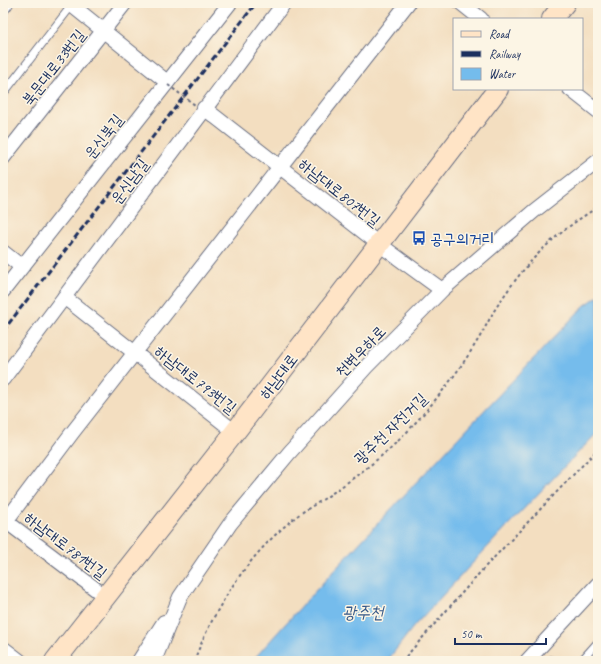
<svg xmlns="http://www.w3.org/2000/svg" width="601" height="664" viewBox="0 0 601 664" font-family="Caveat,'Poor Story',sans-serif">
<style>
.water{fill:#74bcec;stroke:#4876a5}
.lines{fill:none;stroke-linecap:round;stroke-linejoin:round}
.lane-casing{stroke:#676c80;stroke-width:9}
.street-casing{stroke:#676c80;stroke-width:16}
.secondary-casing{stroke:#676c80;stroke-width:22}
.path{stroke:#676c80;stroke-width:2;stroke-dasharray:3 3;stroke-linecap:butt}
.lane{stroke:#fff;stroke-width:7}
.street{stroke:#fff;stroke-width:14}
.secondary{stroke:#ffe4c6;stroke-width:20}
.rail{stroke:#1b2f5e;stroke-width:3;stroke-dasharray:6 3;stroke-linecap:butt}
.path-bridge{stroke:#676c80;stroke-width:2;stroke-dasharray:3 3;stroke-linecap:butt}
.labels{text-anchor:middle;stroke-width:3;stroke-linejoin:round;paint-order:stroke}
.street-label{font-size:16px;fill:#1b2f5e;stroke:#fcf5e5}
.transit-label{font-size:16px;fill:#164399;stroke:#fcf5e5;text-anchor:start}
.water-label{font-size:17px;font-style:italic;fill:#365989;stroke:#fcf5e5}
</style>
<rect width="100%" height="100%" fill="#fcf5e5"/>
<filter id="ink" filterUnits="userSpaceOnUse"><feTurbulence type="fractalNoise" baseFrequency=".025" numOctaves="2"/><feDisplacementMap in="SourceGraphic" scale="8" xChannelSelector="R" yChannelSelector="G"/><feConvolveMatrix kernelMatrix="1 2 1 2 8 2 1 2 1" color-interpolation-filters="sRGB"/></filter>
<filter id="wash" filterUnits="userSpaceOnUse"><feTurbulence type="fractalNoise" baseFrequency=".012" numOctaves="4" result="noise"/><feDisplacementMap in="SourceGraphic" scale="16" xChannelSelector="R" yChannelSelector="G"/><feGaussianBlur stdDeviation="0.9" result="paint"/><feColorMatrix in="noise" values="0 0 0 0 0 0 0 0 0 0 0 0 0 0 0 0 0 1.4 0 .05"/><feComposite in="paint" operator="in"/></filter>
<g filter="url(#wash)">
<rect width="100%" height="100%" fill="#f3dec0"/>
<path class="water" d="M598,296v136l-88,91 -96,103 -27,35h-135c108,-121 220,-238 332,-355z"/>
</g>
<g filter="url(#ink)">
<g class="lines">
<defs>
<path id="lane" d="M3,94l69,-89
M551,660l2,1
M581,661l17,-19"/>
<path id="street" d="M69,3l98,79
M461,3l20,16
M3,7l3,-4
M570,89l28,22
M204,108l175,136 63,46
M3,158l122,-155
M3,252l19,15
M3,291l227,-288
M64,297l171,135
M3,379l281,-376
M3,519l103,78
M6,521l66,-88 336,-430
M3,648l17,13
M139,661l25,-39
M154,661l26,-64 50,-73 59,-71 77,-86 76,-77 92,-79 64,-50
M527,661l71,-77"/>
<path id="secondary" d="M552,19l13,-16
M55,661l180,-229 263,-343"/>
</defs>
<use href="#lane" class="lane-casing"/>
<use href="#street" class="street-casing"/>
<use href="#secondary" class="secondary-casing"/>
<path class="path" d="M194,661c22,-57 55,-107 103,-145 11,-8 23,-14 34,-22 30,-21 61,-44 85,-72 25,-27 48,-58 66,-89 4,-7 8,-15 12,-22 12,-19 26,-38 41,-54 19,-20 40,-36 63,-50
M402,661l82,-93 114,-119"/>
<use href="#lane" class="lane"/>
<use href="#street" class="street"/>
<use href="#secondary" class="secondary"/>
<path class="rail" d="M3,331l253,-328"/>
<path class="path-bridge" d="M168,85l27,20"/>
</g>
</g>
<defs>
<symbol id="bus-bare" viewBox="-9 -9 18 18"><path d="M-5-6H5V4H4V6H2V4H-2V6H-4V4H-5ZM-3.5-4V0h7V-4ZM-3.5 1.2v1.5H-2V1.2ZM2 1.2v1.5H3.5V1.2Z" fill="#1a4fb4" stroke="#fcf5e5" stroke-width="2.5" paint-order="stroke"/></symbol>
</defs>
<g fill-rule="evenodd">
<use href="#bus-bare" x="409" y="228" width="20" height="20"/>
</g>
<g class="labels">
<g class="street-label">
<text transform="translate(53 67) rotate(-52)" y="6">북문대로33번길</text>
<text transform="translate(103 136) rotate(-52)" y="6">운신북길</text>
<text transform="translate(129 181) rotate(-53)" y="6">운신남길</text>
<text transform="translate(340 192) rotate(38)" y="6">하남대로807번길</text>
<text transform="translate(360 351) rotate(-46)" y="6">천변우하로</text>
<text transform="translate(278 376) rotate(-53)" y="6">하남대로</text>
<text transform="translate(196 379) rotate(38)" y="6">하남대로793번길</text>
<text transform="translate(390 428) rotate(-44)" y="6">광주천 자전거길</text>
<text transform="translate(66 545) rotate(37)" y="6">하남대로781번길</text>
</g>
<g class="transit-label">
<text x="430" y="244">공구의거리</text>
</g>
<g class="water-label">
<text x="363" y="618">광주천</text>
</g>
</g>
<rect width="601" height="664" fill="none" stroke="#fcf5e5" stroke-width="16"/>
<rect x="453" y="18" width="130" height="72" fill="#fcf5e5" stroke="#a2a6af"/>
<rect x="461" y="31" width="20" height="6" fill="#ffe4c6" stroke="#a2a6af"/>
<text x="489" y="38" font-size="12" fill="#1b2f5e">Road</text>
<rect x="461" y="51" width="20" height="6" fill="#1b2f5e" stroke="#a2a6af"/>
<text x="489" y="58" font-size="12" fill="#1b2f5e">Railway</text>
<rect x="461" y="68" width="20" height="12" fill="#74bcec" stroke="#a2a6af"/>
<text x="489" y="78" font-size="12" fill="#1b2f5e">Water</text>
<path d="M455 638v6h91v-6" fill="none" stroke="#1b2f5e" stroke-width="2"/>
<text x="461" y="638" font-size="12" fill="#1b2f5e" stroke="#fcf5e5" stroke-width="3" paint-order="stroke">50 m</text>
</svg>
